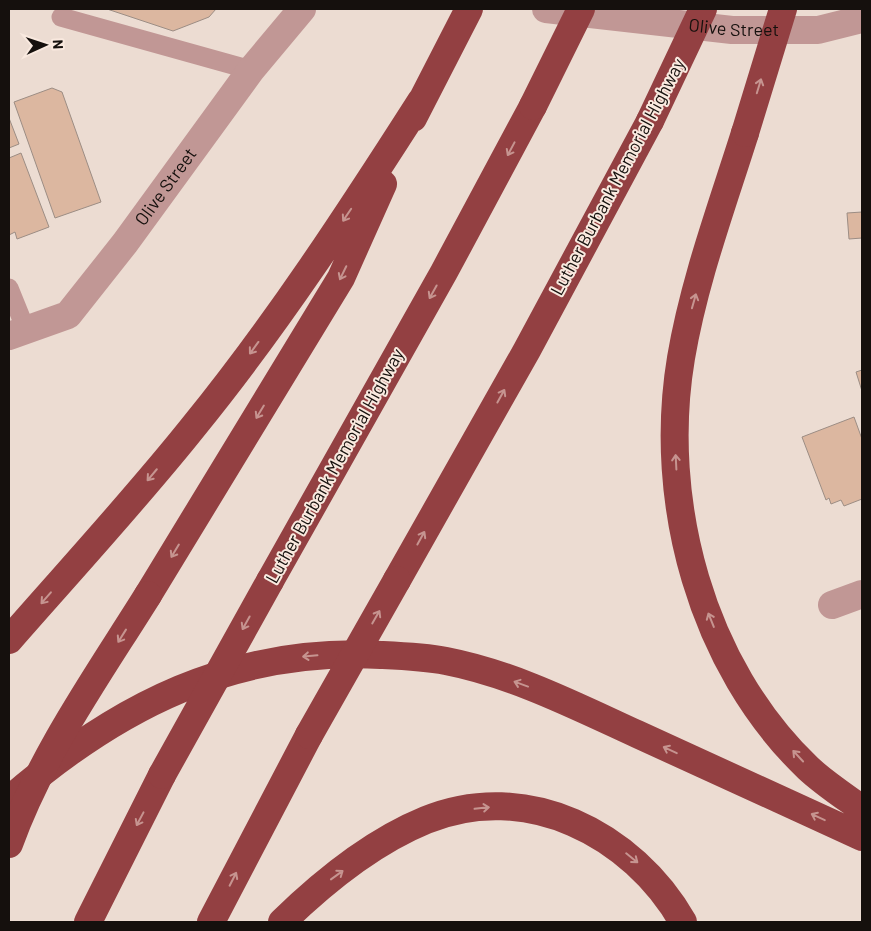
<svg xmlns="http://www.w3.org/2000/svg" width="871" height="931" viewBox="0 0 871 931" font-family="Barlow,sans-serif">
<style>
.building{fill:#dcb7a0;stroke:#9c8d84}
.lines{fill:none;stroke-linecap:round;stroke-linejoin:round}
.lane{stroke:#c19795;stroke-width:19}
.street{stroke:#c19795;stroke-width:28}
.highway{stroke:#934042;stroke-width:28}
.highway-bridge{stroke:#934042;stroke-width:28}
.oneway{stroke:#c69490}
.labels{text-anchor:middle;stroke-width:4;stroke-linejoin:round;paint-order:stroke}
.street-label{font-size:18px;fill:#15100d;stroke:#f9e9df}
</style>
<rect width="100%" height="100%" fill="#ecdcd2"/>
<path class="building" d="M107,9h109l-7,8 -36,14z
M52,88l10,4 39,110 -46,16 -41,-116z
M9,118l10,26 -10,4z
M21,153l28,74 -32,12 -2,-7 -6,3v-77z
M862,212v26l-13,1 -2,-26z
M862,370v21l-6,-19z
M854,417l8,22v60l-18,7 -3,-6 -10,4 -2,-6 -3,2 -24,-63z"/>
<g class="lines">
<path class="lane" d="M61,17l190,53
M9,288l17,42"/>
<g class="street">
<path id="s1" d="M546,9l186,21h86l44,-11"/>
<path id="s2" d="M9,336l59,-21 57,-72 126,-173 51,-61"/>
<path d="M832,605l30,-11"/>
</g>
<path class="highway" d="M413,118l56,-109
M745,133c-23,73 -51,148 -64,225 -24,143 20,308 127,410 16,15 36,28 54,41
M397,580l130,-230 123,-229
M270,581l174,-309 89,-166
M148,595l193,-317 42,-94
M9,640c62,-71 126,-140 185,-214 83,-102 156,-214 227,-325
M9,800c108,-94 224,-153 372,-145 21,1 44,2 65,6 67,13 130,45 191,73 75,35 150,69 225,103
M88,922l74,-147
M211,922l98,-187
M282,922c41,-40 90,-80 144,-102 100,-41 207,14 257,102"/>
<path class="highway-bridge" d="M533,106l48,-97
M650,121l53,-112
M745,133l38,-124
M309,735l88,-155
M162,775l108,-194
M9,844c32,-89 89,-169 139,-249"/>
</g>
<defs><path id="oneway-shaft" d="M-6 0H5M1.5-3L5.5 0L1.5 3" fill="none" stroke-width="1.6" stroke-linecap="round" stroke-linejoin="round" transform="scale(1.25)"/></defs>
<g class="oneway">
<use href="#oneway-shaft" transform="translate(759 86) rotate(-73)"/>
<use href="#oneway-shaft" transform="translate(511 149) rotate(118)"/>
<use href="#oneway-shaft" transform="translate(347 215) rotate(124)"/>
<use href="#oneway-shaft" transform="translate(343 273) rotate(116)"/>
<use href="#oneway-shaft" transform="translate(433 292) rotate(119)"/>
<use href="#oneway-shaft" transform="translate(694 301) rotate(-74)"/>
<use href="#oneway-shaft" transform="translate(254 348) rotate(126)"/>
<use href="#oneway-shaft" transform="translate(501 396) rotate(-61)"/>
<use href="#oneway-shaft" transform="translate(260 412) rotate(121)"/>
<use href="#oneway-shaft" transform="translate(676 462) rotate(-93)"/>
<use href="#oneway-shaft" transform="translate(152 475) rotate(130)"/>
<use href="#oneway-shaft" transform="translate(421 538) rotate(-61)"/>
<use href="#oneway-shaft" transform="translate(175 551) rotate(121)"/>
<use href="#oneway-shaft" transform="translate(46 598) rotate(131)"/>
<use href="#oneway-shaft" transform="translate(376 617) rotate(-60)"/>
<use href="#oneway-shaft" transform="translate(711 620) rotate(-112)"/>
<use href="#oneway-shaft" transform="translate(246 623) rotate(119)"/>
<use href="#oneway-shaft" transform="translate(122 636) rotate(122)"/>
<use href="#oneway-shaft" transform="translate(310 656) rotate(175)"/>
<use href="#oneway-shaft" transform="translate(521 684) rotate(-160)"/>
<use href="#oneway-shaft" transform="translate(670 750) rotate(-155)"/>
<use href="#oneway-shaft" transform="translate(798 756) rotate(-133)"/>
<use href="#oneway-shaft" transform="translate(482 808) rotate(-6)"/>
<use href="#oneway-shaft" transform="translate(818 817) rotate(-155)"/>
<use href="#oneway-shaft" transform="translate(140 819) rotate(118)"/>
<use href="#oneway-shaft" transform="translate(632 858) rotate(39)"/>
<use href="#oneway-shaft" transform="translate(337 875) rotate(-36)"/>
<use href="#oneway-shaft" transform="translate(233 879) rotate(-63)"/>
</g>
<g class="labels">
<g class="street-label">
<text dy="6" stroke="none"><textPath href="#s1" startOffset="189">Olive Street</textPath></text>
<text transform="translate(618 177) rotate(-62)" y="6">Luther Burbank Memorial Highway</text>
<text dy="6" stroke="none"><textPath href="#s2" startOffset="224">Olive Street</textPath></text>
<text transform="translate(335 466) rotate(-61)" y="6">Luther Burbank Memorial Highway</text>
</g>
</g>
<rect width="871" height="931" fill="none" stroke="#15100d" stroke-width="20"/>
<g transform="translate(45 45) rotate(87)" stroke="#f9e9df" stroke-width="4" paint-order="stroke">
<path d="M0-4L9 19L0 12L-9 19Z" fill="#15100d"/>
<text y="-8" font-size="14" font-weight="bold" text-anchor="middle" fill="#15100d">N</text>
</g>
</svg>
